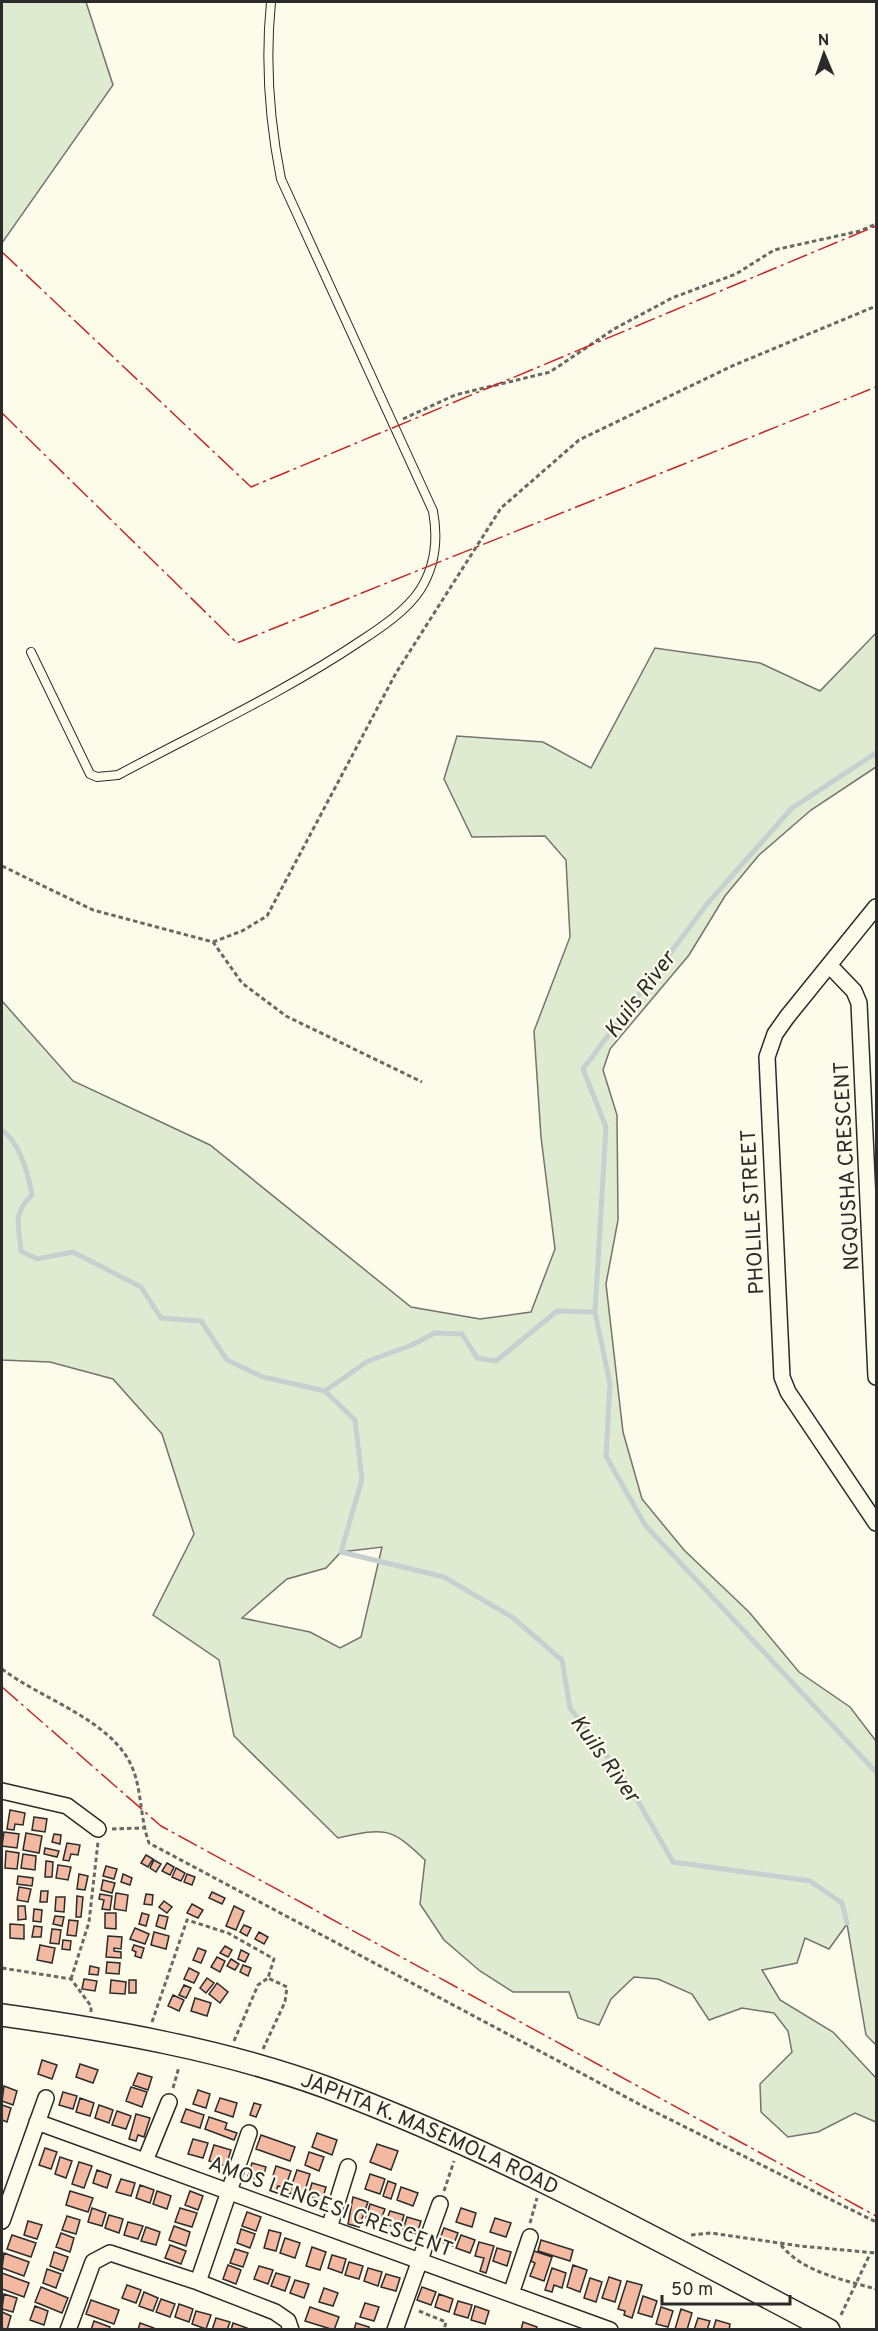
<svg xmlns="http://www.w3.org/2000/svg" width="878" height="2331" viewBox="0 0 878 2331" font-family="Overpass,sans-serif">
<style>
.green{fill:#deebd1;stroke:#74746e;stroke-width:1.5;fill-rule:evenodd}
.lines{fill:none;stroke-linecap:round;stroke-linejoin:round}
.stream{stroke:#c7d0d0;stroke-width:5}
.building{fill:#f2b8a0;stroke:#2b2b2b;stroke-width:1.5}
.lane-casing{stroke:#2b2b2b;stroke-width:10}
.street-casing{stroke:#2b2b2b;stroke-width:18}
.secondary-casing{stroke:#2b2b2b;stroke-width:24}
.path{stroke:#6a6964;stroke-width:3;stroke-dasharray:4.5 3;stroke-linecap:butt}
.lane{stroke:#fdfbea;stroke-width:8}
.street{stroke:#fdfbea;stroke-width:15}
.secondary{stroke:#fdfbea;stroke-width:21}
.power{stroke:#c62828;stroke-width:1.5;stroke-dasharray:21 4.5 3 4.5;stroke-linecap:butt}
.labels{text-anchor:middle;stroke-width:4.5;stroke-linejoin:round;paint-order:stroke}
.street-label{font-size:21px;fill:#2b2b2b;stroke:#fdfbea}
.water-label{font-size:22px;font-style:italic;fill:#2b2b2b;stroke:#fdfbea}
</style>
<rect width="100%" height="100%" fill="#fdfbea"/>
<path class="green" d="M2,2h84l27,83 -111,158z
M876,633v134l-65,43 -52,45 -34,41 -36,59 -79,94 -7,21 14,45 1,105 -12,64 17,148 19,67 42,51 65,62 50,60 51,35 26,34v304l-10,-10 -19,-111 -18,25 -24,-11 -8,25 -35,7 18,30 53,32 43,46v44l-21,-9 -37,19 -30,5 -27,-25 -1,-28 32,-32 -4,-21 -14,-18 -32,-5 -33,12 -17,-26 -34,-15 -24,-2 -23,22 -12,26 -21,-7 -9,-26h-56l-33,-21 -36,-31 -24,-36 5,-44c-35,-34 -41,-32 -87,-22l-104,-102 -15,-76 -66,-45 41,-81 -32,-100 -49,-55 -63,-17 -48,-2v-359l71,80 137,64 201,162 69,12 51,-7 24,-63 -14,-112 -7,-106 36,-94 -4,-77 -21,-24 -73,1 -28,-58 13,-43 86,6 48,26 64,-120 105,15 60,28zM382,1547l-21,90 -21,11 -30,-16 -68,-14 45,-39 39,-11 15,-16z"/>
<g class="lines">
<path class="stream" d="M876,753l-84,55 -85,96 -124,165 23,58 -11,185 15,72 -4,72 39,69 231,247
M2,1130c18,13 26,43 30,65 -20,19 -13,31 -11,56l16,8 36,-7 68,35 20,31 40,3 26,39 36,17 62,14 30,29 7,59 -21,73 103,25 68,40 50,43 8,48 57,74 46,80 137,19 32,22 5,20
M325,1391l43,-30 44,-16 23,-12 27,1 15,24 19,3 61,-50 38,1"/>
</g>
<path class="building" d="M10,1810l15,3 -2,12 -8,-1 -1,6 -7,-1z
M34,1817l13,2 -2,13 -13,-2z
M4,1832l15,2 -2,14 -15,-2z
M26,1833l16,3 -3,17 -16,-3z
M54,1834l7,1 -1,9 -8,-2z
M67,1843l13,2 -2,10 -7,-1 -2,7 -6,-1z
M45,1848l14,3 -2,6 -13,-3z
M6,1851l13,2 -2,16 -12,-1z
M23,1854l13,2 -1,14 -14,-2z
M146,1855l7,4 -5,8 -7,-4z
M154,1860l7,4 -5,8 -6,-4z
M46,1861l7,1 -1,15h-7z
M167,1863l7,4 -4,8 -8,-4z
M58,1865l13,2 -3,13 -12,-2z
M106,1866l11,3 -3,10 -11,-3z
M176,1868l9,5 -4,8 -9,-4z
M79,1874l9,2 -3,14 -8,-1z
M123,1874l9,4 -2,7 -9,-3z
M187,1874l8,3 -3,8 -8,-3z
M18,1876l15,2 -1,8 -15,-2z
M103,1880l12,3 -3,10 -11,-3z
M19,1887l12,2 -3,13 -11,-2z
M41,1891h7l-1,11h-7z
M212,1892l13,6 -3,6 -13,-6z
M116,1893l12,2 -2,16 -12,-2z
M100,1894l12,2 -2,14 -8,-1 2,-9 -5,-1z
M146,1894l7,1 -1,10 -8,-1z
M77,1896l6,1 -2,20h-5z
M56,1897h9l-1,15 -9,-1z
M164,1901l8,6 -5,6 -8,-6z
M192,1904l11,6 -5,8 -11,-5z
M18,1906h7l1,13 -8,1z
M234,1906l10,5 -8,19 -10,-4z
M34,1909l8,1 -1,12 -8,-1z
M105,1913h11v16l-11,-1z
M142,1913l7,2 -3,11 -7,-2z
M159,1915l9,2 -3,12 -9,-3z
M55,1916l9,1 -2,9 -9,-2z
M69,1920l9,1 -2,15 -9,-1z
M10,1924l14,1v14l-14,-1z
M244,1925l7,3 -4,8 -7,-4z
M34,1926l8,1 -1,10h-9z
M135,1928l14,6 -4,10 -15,-5z
M52,1929l9,1 -2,14 -9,-1z
M154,1932l15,4 -3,13 -15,-4z
M259,1932l9,5 -4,7 -9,-5z
M108,1936l14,1 -1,12 -7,-1v3l7,1v6l-15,-1z
M63,1940l8,1 -1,9 -8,-1z
M40,1945l15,3 -3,15 -15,-3z
M134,1945l10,3 -3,10 -6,-2 1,-4 -4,-2z
M225,1946l7,4 -4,7 -8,-4z
M198,1948l8,3 -5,12 -8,-3z
M241,1950l8,4 -4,8 -7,-3z
M217,1957l8,4 -5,11 -9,-5z
M231,1959l8,5 -4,6 -8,-4z
M107,1962l13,1 -1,11 -13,-1z
M243,1965l8,3 -3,8 -8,-4z
M90,1966l9,2 -1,7 -9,-1z
M189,1968l10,5 -5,10 -10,-4z
M207,1978l7,5 -8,10 -6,-5z
M84,1979l13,2 -2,10 -13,-2z
M111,1980l15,2 -1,12 -15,-1z
M129,1980h7v13h-7z
M217,1983l11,9 -8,11 -11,-9z
M184,1985l7,3 -5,10 -7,-3z
M173,1995l11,5 -5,11 -11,-5z
M195,1998l16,5 -4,13 -16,-5z
M42,2060l15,5 -5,14 -14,-5z
M80,2064l18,6 -5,13 -17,-6z
M138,2073l14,4 -4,13 -15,-5z
M4,2086l13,5 -4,14 -11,-4z
M131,2087l16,5 -5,15 -16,-6z
M198,2090l12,4 -4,14 -13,-4z
M63,2092l14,4 -4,13 -14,-4z
M80,2098l14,5 -4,13 -14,-4z
M220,2098l17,5 -4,14 -18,-6z
M254,2103l7,2 -5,12 -6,-2z
M2,2105l9,3 -4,14 -5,-2z
M99,2105l14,5 -4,13 -14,-5z
M186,2109l18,6 -4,13 -19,-6z
M117,2111l14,5 -5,13 -14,-4z
M136,2114l14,4 -6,19 -6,-2 -2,6 -7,-2z
M209,2117l18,6 -2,6 12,4 -3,7 -29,-11z
M317,2133l20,7 -5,15 -20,-8z
M261,2135l34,12 -5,14 -34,-12z
M193,2139l15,4 -5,15 -15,-4z
M377,2144l21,7 -7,19 -21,-8z
M214,2145l17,5 -5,16 -17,-5z
M45,2148l12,4 -6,17 -12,-4z
M309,2152l15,5 -5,14 -14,-6z
M60,2157l12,4 -6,17 -11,-4z
M79,2162l13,4 -8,22 -12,-4z
M252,2163l14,4 -4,14 -14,-5z
M276,2166l15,5 -6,17 -7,-2 -3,8 -7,-2z
M97,2170l14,5 -4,13 -14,-5z
M297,2170l13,4 -7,23 -14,-4z
M370,2174l15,5 -5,15 -15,-5z
M121,2179l14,4 -4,13 -15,-4z
M388,2181l8,3 -5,15 -8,-3z
M312,2183l14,4 -4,14 -14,-5z
M140,2185l14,5 -4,13 -14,-5z
M401,2187l17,6 -5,13 -16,-6z
M70,2191l23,7 -5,14 -22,-7z
M157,2191l14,5 -4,13 -14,-5z
M190,2191l13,5 -5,14 -13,-5z
M353,2197l15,5 -9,25 -11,-3z
M370,2204l15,5 -5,13 -14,-4z
M92,2208l14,5 -4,13 -14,-4z
M180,2208l17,5 -5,14 -17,-5z
M461,2208l15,5 -4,14 -16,-5z
M390,2211l14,4 -4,14 -15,-5z
M247,2212l14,5 -5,14 -14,-5z
M109,2215l14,4 -4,14 -14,-5z
M67,2216l13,4 -4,14 -14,-4z
M407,2217l14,4 -4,13 -14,-4z
M495,2218l16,5 -5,14 -16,-5z
M28,2221l14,4 -5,14 -13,-4z
M128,2222l15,4 -5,13 -14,-4z
M174,2226l16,6 -4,14 -17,-6z
M146,2227l14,5 -4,13 -15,-4z
M444,2228l14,5 -5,13 -14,-5z
M241,2229l14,5 -5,14 -13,-5z
M269,2230l12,3 -5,18 -12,-3z
M61,2233l13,5 -4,14 -14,-5z
M12,2235l24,8 -5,14 -24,-8z
M461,2235l14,5 -5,13 -14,-5z
M285,2238l15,5 -5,15 -15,-5z
M541,2240l32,10 -3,11 -32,-10z
M479,2242l15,4 -8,27 -6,-2 4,-13 -9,-2z
M170,2245l16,6 -5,13 -16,-6z
M312,2247l14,5 -6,18 -14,-4z
M497,2248l14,4 -4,14 -14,-5z
M235,2249l13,4 -5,14 -13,-4z
M534,2251l18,6 -8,24 -14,-5 5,-13 -4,-2z
M54,2252l14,5 -5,14 -13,-5z
M4,2253l25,9 -5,14 -22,-8z
M332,2255l14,4 -4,14 -14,-5z
M349,2262l14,4 -4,13 -14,-4z
M228,2265l13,5 -5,14 -13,-5z
M573,2265l14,5 -7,22 -13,-5z
M259,2266l14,4 -5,14 -14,-5z
M368,2268l14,4 -4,14 -14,-5z
M552,2268l14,5 -4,15 -8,-3 -2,7 -7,-2z
M47,2269l14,5 -5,14 -13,-5z
M2,2273l27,10 -5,14 -22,-8z
M276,2273l14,4 -5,14 -14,-5z
M386,2274l14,4 -4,13 -15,-4z
M609,2277l12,4 -6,21 -13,-4z
M590,2278l12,4 -6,20 -12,-4z
M295,2280l14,4 -5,14 -14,-5z
M627,2281l15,4 -10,33 -8,-3 1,-4 -7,-2z
M127,2285l14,5 -5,13 -14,-5z
M41,2287l27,11 -6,15 -27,-11z
M422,2287l14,5 -5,13 -14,-5z
M324,2288l14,5 -5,13 -14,-4z
M144,2292l14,6 -5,13 -14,-5z
M4,2294l13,4 -4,14 -11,-3z
M439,2294l14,5 -4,13 -14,-5z
M643,2296l14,5 -5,16 -14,-4z
M161,2299l14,5 -5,13 -14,-5z
M91,2300l28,10 -5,14 -28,-10z
M458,2301l14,4 -4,13 -14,-4z
M365,2303l14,4 -5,14 -14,-4z
M179,2304l14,5 -4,13 -14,-5z
M35,2306l13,5 -4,14 -14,-5z
M475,2306l14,5 -4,13 -14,-4z
M310,2307l29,10 -5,13 -29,-9z
M661,2307l12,4 -5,16 -12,-3z
M681,2309l11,4 -5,17 -12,-1z
M196,2311l15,4 -5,14 -14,-5z
M2,2312l9,4 -4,14 -5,-2z
M216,2318l14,4 -3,8h-15z
M698,2318l12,3 -3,9h-13z
M716,2320l14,4 -1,6h-16z
M94,2321l16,6 -1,3h-18z
M523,2322l14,5 -1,3h-15z
M140,2323l14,5v2h-16z
M233,2323l14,5v2h-16z
M356,2323l13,4v3h-15z"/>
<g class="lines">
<defs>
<path id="lane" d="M31,652l59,122 7,3 21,-2c82,-44 167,-83 244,-135 20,-13 45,-30 58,-50 16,-25 18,-52 13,-79l-152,-332c-12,-60 -16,-117 -10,-177"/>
<path id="street" d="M876,907l-89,110 -12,17 -8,23 15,320 6,15 88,131
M829,965l25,26 5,12 17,374
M2,1791l65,15 31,23
M37,2122l573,208
M145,2161l24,-59
M2,2221l44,-123
M329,2228l19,-61
M198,2282l51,-149
M511,2294l19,-57
M68,2330l25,-68 17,-9 88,29 77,30 13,9 3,9
M395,2330l45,-126"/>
<g id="secondary">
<path id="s1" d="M2,2015c107,15 223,35 326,73 174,65 336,155 501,242"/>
</g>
</defs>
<use href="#lane" class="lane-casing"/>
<use href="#street" class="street-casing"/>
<use href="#secondary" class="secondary-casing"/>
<path class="path" d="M403,419l52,-24 95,-23 64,-43 58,-31 64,-24 38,-24 86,-19 16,-7
M2,866l91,44 120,32 29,41 44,33 136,66
M213,942l29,-11 25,-15 129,-243 105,-165 78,-68 153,-74 144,-60
M2,1669c39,30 110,51 130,98 10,23 8,52 17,76l490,261 237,118
M112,1829l31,-1
M2,1968l69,11 20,27v6
M71,1979l18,-57 9,-80
M152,2022l35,-102 41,13 46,26 -6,19 19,9 -2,15 -22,47
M234,2041l24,-56 10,-7
M173,2088l6,-21
M444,2191l10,-30
M530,2223l7,-25
M691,2235l20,-2 89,13 76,7
M781,2245c21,27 63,35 95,44
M419,2311l27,11 -2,8
M841,2315l29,-61"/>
<use href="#lane" class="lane"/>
<use href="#street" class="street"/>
<use href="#secondary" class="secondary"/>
<path class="power" d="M2,252l249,235 625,-261
M2,413l235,230 639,-256
M2,1687l159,139 715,390"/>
</g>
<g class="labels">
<g class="street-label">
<text transform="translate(846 1166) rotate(-93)" y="7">NGQUSHA CRESCENT</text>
<text transform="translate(752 1212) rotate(-93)" y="7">PHOLILE STREET</text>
<text dy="7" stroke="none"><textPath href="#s1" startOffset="446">JAPHTA K. MASEMOLA ROAD</textPath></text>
<text transform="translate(331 2206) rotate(20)" y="7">AMOS LENGESI CRESCENT</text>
</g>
<g class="water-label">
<text transform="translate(639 994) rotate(-53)" y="8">Kuils River</text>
<text transform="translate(606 1758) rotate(54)" y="8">Kuils River</text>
</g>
</g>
<rect width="878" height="2331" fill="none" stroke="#2b2b2b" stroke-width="6"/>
<g transform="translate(824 54) rotate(358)" stroke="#fdfbea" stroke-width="4.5" paint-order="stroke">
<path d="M0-4.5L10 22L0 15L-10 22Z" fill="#2b2b2b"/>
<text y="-9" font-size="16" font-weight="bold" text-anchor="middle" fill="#2b2b2b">N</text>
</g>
<path d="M662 2295v9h128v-9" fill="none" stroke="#2b2b2b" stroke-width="3"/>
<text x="671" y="2295" font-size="18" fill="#2b2b2b" stroke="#fdfbea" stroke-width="4.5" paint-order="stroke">50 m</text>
</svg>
